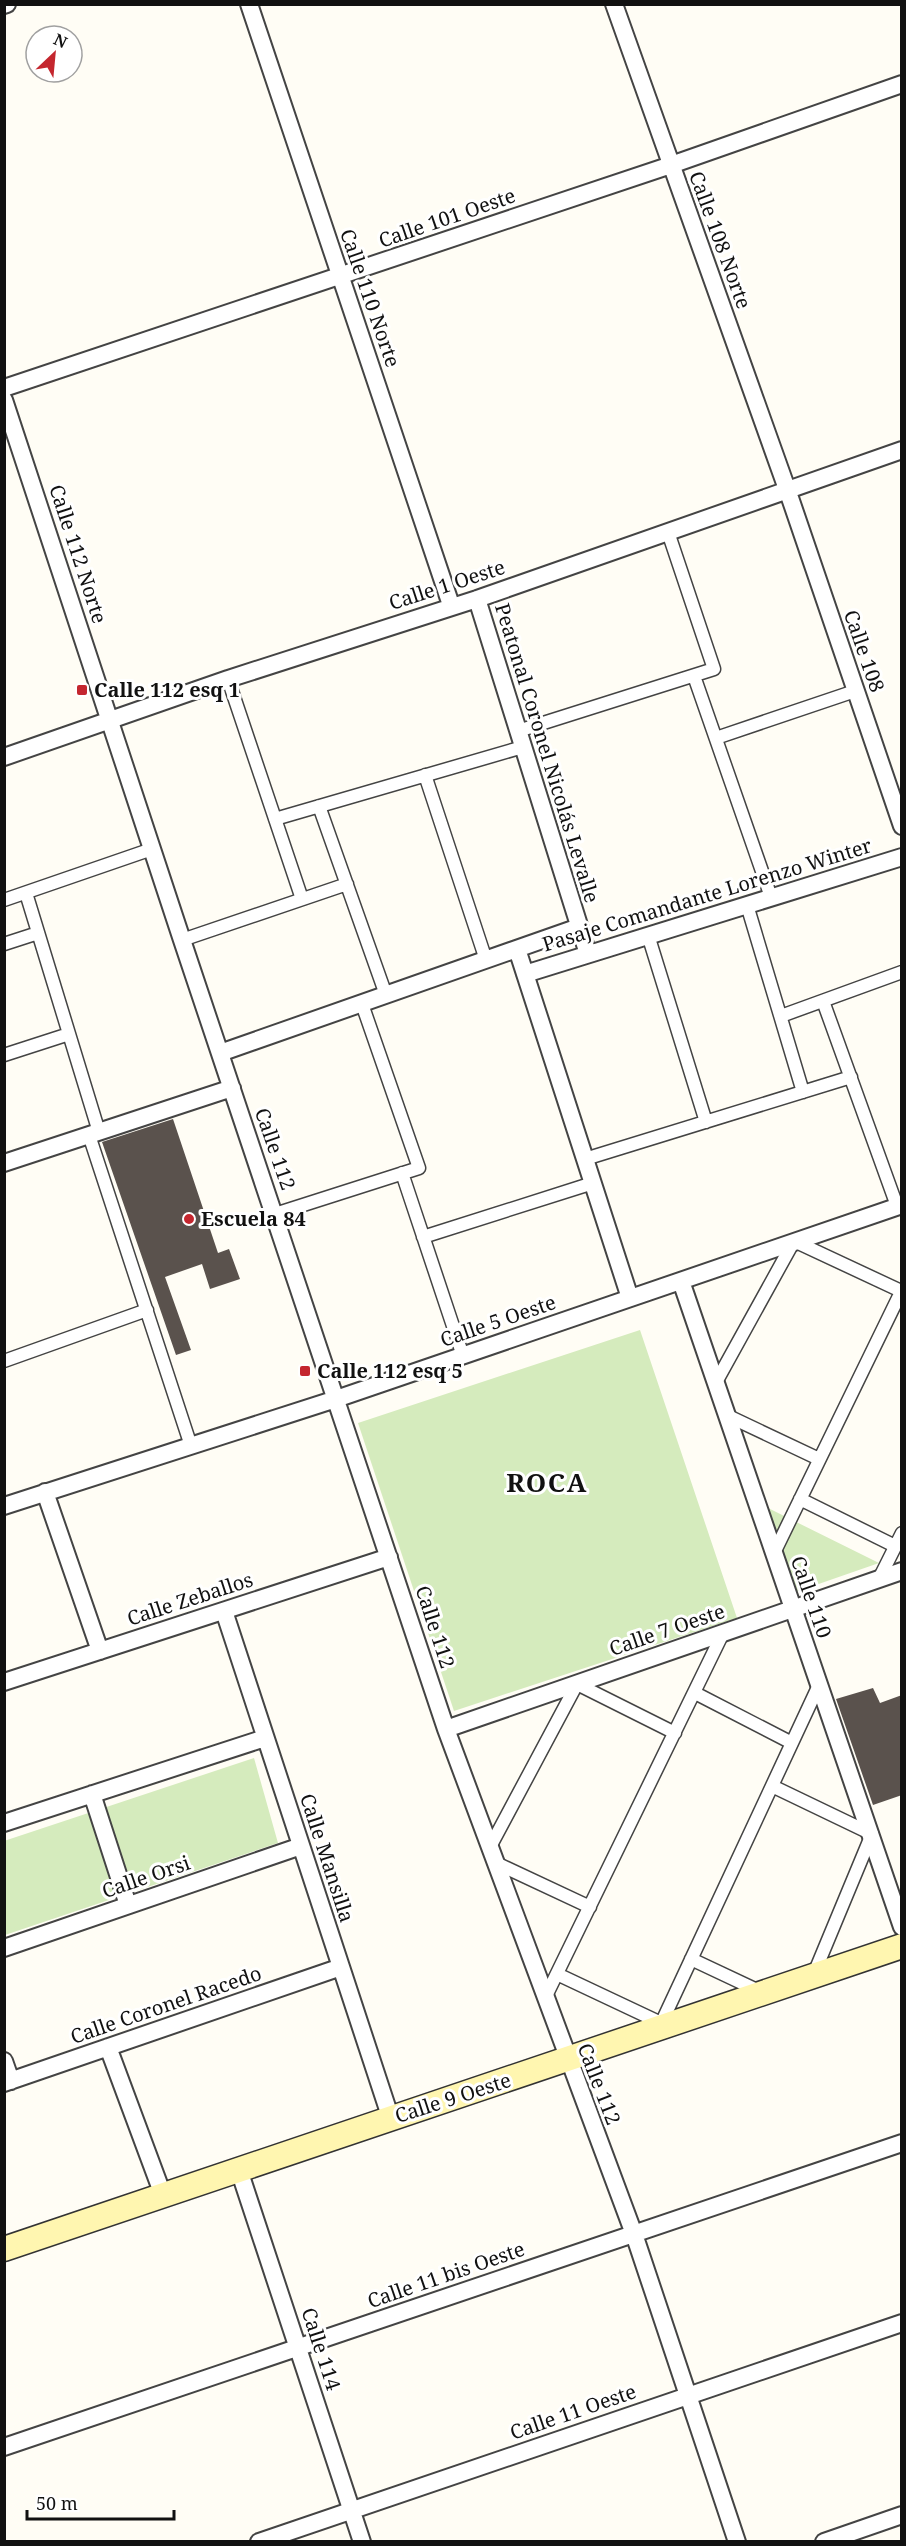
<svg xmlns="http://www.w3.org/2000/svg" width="906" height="2546" viewBox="0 0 906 2546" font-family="'Noto Serif',serif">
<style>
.green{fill:#d5ebbd}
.building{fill:#5a524d}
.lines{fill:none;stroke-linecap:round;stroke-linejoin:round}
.pedestrian-casing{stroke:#444;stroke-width:15}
.minor-casing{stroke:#444;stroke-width:20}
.secondary-casing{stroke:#333;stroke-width:27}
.pedestrian{stroke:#fff;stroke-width:12}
.minor{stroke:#fff;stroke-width:16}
.secondary{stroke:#fff6b0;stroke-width:24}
.poi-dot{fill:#c4262e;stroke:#fff;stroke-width:2}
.labels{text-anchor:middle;stroke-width:6;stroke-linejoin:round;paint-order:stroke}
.street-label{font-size:20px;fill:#111;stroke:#fff}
.poi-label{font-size:20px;font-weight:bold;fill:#111;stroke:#fff;text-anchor:start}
.district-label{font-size:26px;font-weight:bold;letter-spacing:1.5px;fill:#111;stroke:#fff}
</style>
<rect width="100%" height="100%" fill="#fffdf5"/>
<path class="green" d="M640,1330l97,288 -283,93 -96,-288z
M764,1506l115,57 -92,32z
M254,1758l24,85 -273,92 -1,-94z"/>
<path class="building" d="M173,1119l45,134 11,-4 11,30 -30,10 -8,-25 -37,13 26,73 -15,5 -74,-213z
M873,1688l7,15 22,-8v100l-29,10 -37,-106z"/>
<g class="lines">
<defs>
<path id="pedestrian" d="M694,676l77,221
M228,679l74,220
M518,731l196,-62 -46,-137
M716,738l139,-47
M425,775l61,185
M319,806l67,189
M275,819l248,-72
M26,893l73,239
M4,900l148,-51
M747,905l56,187
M648,935l58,187
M182,940l165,-56
M4,944l34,-11
M823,1001l74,205
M781,1016l121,-44
M4,1055l65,-21
M89,1135l102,311
M585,1159l266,-82
M402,1173l61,183
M275,1214l144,-46 -57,-164
M423,1237l170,-54
M4,1361l143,-51
M715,1384l79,-143 107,50
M726,1415l93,44
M800,1499l95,47
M774,1553l128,-263
M879,1579l23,-46
M695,1693l97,50
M772,1786l100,48 -59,142
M490,1847l87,-163 98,49
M496,1863l94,44
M691,1959l70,33
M557,1974l104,49
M545,1998l178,-365
M660,2026l159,-341"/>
<path id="minor" d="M249,4l202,601
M614,4l173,485 115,337
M4,5l3,-1
M4,388l667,-223 231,-81
M4,400l178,540 264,789 188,505 103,308
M477,599l111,355
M4,757l224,-78 249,-80 425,-149
M517,949l113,349
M525,974l377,-117
M220,1053l359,-126
M4,1163l228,-75
M681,1281l221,646
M45,1492l55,159
M4,1506l332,-107 566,-194
M224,1611l167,508
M4,1682l385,-125
M446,1729l456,-158
M92,1794l36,111
M4,1823l261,-85
M4,1948l297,-102
M108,2047l55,148
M4,2061l7,20
M4,2083l337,-116
M239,2170l123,372
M4,2447l898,-304
M259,2542l643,-219
M824,2542l78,-27"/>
<path id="secondary" d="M4,2249l898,-303"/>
</defs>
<use href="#pedestrian" class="pedestrian-casing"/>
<use href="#minor" class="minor-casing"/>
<use href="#secondary" class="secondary-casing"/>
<use href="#pedestrian" class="pedestrian"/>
<use href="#minor" class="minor"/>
<use href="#secondary" class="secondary"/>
</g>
<g class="poi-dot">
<rect x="76" y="684" width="12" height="12" rx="3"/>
<circle cx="189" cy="1219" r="6"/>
<rect x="299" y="1365" width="12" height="12" rx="3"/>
</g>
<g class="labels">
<g class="street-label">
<text transform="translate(447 218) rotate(-19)" y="7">Calle 101 Oeste</text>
<text transform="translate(720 240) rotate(70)" y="7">Calle 108 Norte</text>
<text transform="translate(370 298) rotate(71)" y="7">Calle 110 Norte</text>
<text transform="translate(78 554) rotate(72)" y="7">Calle 112 Norte</text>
<text transform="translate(447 585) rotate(-18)" y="7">Calle 1 Oeste</text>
<text transform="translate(864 651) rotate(71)" y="7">Calle 108</text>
<text transform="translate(547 753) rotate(73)" y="7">Peatonal Coronel Nicolás Levalle</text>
<text transform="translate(707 895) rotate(-17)" y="7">Pasaje Comandante Lorenzo Winter</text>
<text transform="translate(275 1149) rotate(71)" y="7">Calle 112</text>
<text transform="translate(498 1321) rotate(-19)" y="7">Calle 5 Oeste</text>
<text transform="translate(811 1597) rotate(71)" y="7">Calle 110</text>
<text transform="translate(190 1599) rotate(-18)" y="7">Calle Zeballos</text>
<text transform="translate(435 1627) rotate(72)" y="7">Calle 112</text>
<text transform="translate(667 1630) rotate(-19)" y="7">Calle 7 Oeste</text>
<text transform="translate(327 1858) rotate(72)" y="7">Calle Mansilla</text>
<text transform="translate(146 1877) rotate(-19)" y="7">Calle Orsi</text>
<text transform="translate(166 2005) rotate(-19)" y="7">Calle Coronel Racedo</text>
<text transform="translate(599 2084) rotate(69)" y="7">Calle 112</text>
<text transform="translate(453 2098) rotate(-18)" y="7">Calle 9 Oeste</text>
<text transform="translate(446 2275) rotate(-19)" y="7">Calle 11 bis Oeste</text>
<text transform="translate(321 2349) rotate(72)" y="7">Calle 114</text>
<text transform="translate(573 2412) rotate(-19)" y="7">Calle 11 Oeste</text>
</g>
<g class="poi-label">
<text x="94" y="697">Calle 112 esq 1</text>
<text x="201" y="1226">Escuela 84</text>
<text x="317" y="1378">Calle 112 esq 5</text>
</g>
<g class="district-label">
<text x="547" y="1492">ROCA</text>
</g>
</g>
<rect width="906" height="2546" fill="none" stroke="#111111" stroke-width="12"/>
<g transform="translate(54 54) rotate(26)"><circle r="28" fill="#ffffff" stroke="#a0a0a0" stroke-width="1.5"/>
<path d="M0-4.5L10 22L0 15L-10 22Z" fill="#c4262e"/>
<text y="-9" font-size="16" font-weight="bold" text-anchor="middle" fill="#111111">N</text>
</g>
<path d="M27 2510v9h147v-9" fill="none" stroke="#111111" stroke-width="3"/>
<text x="36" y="2510" font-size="18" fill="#111111" stroke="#ffffff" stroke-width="4.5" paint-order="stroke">50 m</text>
</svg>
